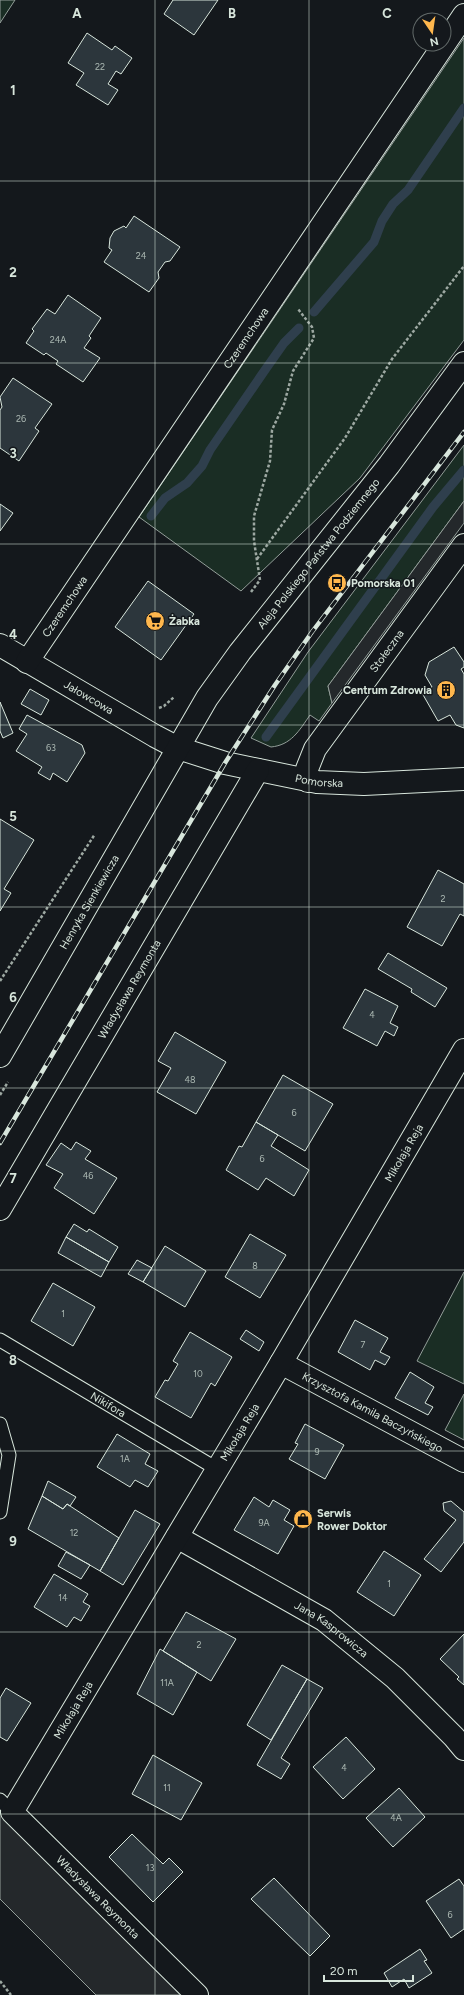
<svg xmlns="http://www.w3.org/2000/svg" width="464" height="1995" viewBox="0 0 464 1995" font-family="Figtree,sans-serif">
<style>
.green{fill:#1a2d24;stroke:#939e99}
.parking{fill:#24282b;stroke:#939e99}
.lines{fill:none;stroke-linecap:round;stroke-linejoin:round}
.stream{stroke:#2f3f4d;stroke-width:9}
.building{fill:#2c363c;stroke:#d8e6dc}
.lane-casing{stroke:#d8e6dc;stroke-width:15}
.street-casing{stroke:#d8e6dc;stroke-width:24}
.secondary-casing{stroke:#d8e6dc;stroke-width:24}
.path{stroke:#9da8a2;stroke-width:2.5;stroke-dasharray:3 2;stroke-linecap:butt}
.lane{stroke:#14181c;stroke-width:13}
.street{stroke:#14181c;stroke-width:22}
.secondary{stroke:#14181c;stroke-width:22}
.rail-casing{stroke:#d8e6dc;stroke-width:4.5}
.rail{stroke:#14181c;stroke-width:3;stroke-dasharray:9;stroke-linecap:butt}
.grid{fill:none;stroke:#d8e6dc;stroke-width:1;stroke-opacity:0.55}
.labels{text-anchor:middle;stroke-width:3;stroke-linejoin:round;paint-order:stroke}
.number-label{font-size:9px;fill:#adbab4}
.street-label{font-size:11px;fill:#d8e6dc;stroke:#14181c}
.poi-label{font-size:11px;font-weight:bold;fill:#d8e6dc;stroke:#14181c;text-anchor:start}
.grid-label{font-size:13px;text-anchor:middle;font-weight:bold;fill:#d8e6dc;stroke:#14181c;stroke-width:3;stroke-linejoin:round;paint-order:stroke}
</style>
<rect width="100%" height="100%" fill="#14181c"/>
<path class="green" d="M0,0h15l-15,23z
M464,38v302l-104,138 -119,113 -102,-74z
M464,445v56l-136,185 4,17 -13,18 -9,-6c-11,16 -19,30 -39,32l-20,-9 57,-86z
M464,1272v112l-47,-23z
M464,1394v46l-19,-10z"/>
<path class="parking" d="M464,501v22l-132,180 -4,-17z
M0,1810l188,185h-92l-96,-96z"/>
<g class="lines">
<path class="stream" d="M314,312l60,-70 8,-21 11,-17 15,-14 56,-82
M151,516l14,-18 22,-15 15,-17 8,-16 55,-80 19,-27 15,-15
M266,737l167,-230 31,-37"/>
</g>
<path class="building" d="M173,0h45l-24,35 -30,-21z
M87,33l25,17 3,-4 17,12 -11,16 -5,-3 -8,13 10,6 -10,15 -32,-20 8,-12 -16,-10z
M134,216l46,31 -10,14 -5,1 -7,10 1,6 -10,14 -45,-30 8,-12 -3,-2 1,-10 4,-7 10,-5 2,2z
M68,295l33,23 -12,18 2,2 -7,10 16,10 -17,24 -27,-18 2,-3 -12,-8 -2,2 -18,-12 8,-12 -2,-2 15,-20 8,5z
M13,378l39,26 -17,24 4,3 -20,30 -19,-13v-38l2,-3 -2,-10z
M0,504l13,9 -13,18z
M148,581l46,33 -33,46 -46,-33z
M454,647l10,15v5l-3,2 3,5v54l-8,-3 -6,-10 -12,6 -16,-28 10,-6 -7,-12 4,-13z
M30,689l19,11 -8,15 -20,-11z
M0,702l13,31 -10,5 -3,-7z
M27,715l55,30 3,8 -18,29 -14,-9 -3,7 -12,-7 4,-6 -26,-16 11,-17 -8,-5z
M0,819l34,21 -30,49 7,4 -11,18z
M438,870l26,14v32l-4,-2 -18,32 -35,-19z
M388,953l59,35 -12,19 -24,-15 1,-3 -34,-20z
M365,989l33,17 -8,17 8,4 -4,9 -9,-5 -8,15 -34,-18z
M175,1032l51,30 -30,52 -39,-22 14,-24 -13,-7z
M283,1075l50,29 -28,47 -49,-29z
M256,1122l22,13 -7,11 38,24 -15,26 -28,-18 -8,12 -32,-20 13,-24 3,1z
M76,1142l15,9 -6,8 32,19 -23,36 -40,-26 9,-14 -17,-9 15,-22 10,7z
M74,1224l13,8 2,-3 29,18 -9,15 -43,-25z
M250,1234l36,21 -26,43 -35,-21z
M66,1237l43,25 -8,15 -43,-24z
M165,1246l41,25 -21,36 -42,-25z
M137,1260l15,8 -9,14 -15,-8z
M53,1283l42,24 -22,39 -42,-25z
M355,1320l33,18 -8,14 10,5 -5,8 -10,-5 -5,10 -32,-18z
M246,1330l18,12 -5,9 -19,-12z
M190,1332l42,25 -17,29 -4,-3 -20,35 -36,-21 10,-17 3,1 10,-17 -5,-3z
M410,1372l24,15 -9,16 8,4 -5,8 -33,-17z
M305,1424l39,21 -19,34 -36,-20 9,-15 -3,-1z
M117,1434l33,20 -5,10 13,7 -10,16 -13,-7 -5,7 -33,-20z
M48,1481l28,16 -6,9 -3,-2 -4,5 -21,-13z
M42,1496l21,13 4,-5 52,34 -19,33 -72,-42z
M254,1497l15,10 4,-7 17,10 -6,10 10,6 -16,28 -44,-24z
M451,1501l13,11v30l-23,30 -17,-13 32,-39 -12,-9 -1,-8z
M135,1510l25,14 -37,61 -23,-14z
M384,1551l37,24 -27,41 -37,-24z
M66,1552l24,13 -9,14 -23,-13z
M54,1574l34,20 -5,8 7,4 -9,15 -7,-4 -7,10 -33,-20z
M186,1612l50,27 -25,42 -48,-30z
M464,1634v51l-7,-6 2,-2 -19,-18z
M160,1649l37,23 -24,43 -36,-21z
M282,1665l25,14 -36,61 -24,-15z
M307,1679l16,9 -42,70 9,6 -9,15 -24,-14z
M6,1688l25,15 -24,38 -7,-4v-39z
M346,1737l29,32 -32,30 -30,-32z
M153,1755l49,28 -21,37 -49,-26z
M399,1788l26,29 -32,30 -27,-29z
M132,1834l31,30 6,-6 14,14 -30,30 -44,-45z
M274,1878l56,58 -20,20 -59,-57z
M459,1879l5,7v43l-13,9 -25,-37z
M420,1949l7,11 -3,1 8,12 -23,15 -5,-9 -12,8 -8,-14z"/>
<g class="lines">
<defs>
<g id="lane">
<path id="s1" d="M0,1340l217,129"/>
<path d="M0,1424l9,31 -9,57"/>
<path d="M0,1800l12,12"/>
</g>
<g id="street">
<path id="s2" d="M0,645l155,91 23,12 47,15 92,19 47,2 100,-5"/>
<path id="s3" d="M27,662l437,-647"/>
<path id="s4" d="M308,781l-1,-12 8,-20 149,-204"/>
<path id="s5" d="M0,1209l258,-439"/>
<path id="s6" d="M281,1363l183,98"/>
<path id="s7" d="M177,1537l147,83 71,58 59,59 10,12"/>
<path id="s8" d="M197,1995l-185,-183 269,-449 183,-313"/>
</g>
<g id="secondary">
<path id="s9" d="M0,1056l207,-358 33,-46 149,-187 75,-102"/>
</g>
</defs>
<use href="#lane" class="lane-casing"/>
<use href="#street" class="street-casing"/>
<use href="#secondary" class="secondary-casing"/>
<path class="path" d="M257,559l88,-121 47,-79 72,-93
M251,592l9,-12 -6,-39v-25l16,-55 2,-31 12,-26 9,-33 21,-33 -2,-11 -14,-18
M159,708l5,-2 10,-9
M0,981l95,-147
M0,1095l8,-13
M0,1981l11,14"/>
<use href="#lane" class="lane"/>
<use href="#street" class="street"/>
<use href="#secondary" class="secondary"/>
<defs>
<path id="rail" d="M0,1143l225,-380 50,-78 37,-53 152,-200"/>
</defs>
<use href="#rail" class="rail-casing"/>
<use href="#rail" class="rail"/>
</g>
<path class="grid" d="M155,0v1995M309,0v1995M0,181h464M0,363h464M0,544h464M0,725h464M0,907h464M0,1088h464M0,1270h464M0,1451h464M0,1632h464M0,1814h464"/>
<defs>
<symbol id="bus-disc" viewBox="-11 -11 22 22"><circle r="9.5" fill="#ffb74d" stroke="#14181c"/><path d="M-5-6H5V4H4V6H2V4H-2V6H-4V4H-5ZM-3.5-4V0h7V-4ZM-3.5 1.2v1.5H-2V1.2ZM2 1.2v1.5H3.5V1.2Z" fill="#111"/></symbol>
<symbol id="supermarket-disc" viewBox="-11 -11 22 22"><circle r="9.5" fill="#ffb74d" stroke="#14181c"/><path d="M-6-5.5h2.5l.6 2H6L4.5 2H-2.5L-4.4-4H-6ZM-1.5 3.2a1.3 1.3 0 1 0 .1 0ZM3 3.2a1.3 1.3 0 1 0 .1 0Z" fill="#111"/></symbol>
<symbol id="building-disc" viewBox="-11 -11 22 22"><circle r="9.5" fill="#ffb74d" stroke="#14181c"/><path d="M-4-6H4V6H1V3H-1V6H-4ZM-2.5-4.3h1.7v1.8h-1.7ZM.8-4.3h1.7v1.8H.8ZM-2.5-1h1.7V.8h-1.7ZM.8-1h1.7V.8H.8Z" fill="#111"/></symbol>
<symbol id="shop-disc" viewBox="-11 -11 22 22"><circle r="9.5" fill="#ffb74d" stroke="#14181c"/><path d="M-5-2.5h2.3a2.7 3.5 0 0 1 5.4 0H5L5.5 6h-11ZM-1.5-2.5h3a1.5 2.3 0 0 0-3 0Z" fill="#111"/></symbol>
</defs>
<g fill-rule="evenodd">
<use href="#bus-disc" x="326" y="572" width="22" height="22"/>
<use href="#supermarket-disc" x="144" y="610" width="22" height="22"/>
<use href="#building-disc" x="435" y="679" width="22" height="22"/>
<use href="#shop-disc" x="292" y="1508" width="22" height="22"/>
</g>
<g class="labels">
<g class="number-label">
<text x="100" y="70">22</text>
<text x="141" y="259">24</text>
<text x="58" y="343">24A</text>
<text x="21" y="422">26</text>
<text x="51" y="751">63</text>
<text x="443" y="902">2</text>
<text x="372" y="1018">4</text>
<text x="190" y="1083">48</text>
<text x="294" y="1116">6</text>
<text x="262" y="1162">6</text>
<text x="88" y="1179">46</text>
<text x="255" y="1269">8</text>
<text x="63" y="1317">1</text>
<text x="363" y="1348">7</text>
<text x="198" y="1377">10</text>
<text x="317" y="1455">9</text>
<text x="125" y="1462">1A</text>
<text x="264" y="1526">9A</text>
<text x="74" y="1536">12</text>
<text x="389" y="1587">1</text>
<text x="63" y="1601">14</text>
<text x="199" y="1648">2</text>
<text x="167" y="1686">11A</text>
<text x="344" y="1771">4</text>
<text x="167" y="1791">11</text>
<text x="396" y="1821">4A</text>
<text x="150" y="1871">13</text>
<text x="450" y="1918">6</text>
</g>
<g class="street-label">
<text dy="4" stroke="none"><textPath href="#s3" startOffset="391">Czeremchowa</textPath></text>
<text dy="4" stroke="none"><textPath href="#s9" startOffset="596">Aleja Polskiego Państwa Podziemnego</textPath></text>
<text dy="4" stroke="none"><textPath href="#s3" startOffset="67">Czeremchowa</textPath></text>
<text dy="4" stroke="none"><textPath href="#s4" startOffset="155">Stołeczna</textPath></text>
<text dy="4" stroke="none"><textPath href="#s2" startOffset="103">Jałowcowa</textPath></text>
<text dy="4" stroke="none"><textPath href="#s2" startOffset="351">Pomorska</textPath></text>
<text dy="4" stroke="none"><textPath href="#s9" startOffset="178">Henryka Sienkiewicza</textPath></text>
<text dy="4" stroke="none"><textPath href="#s5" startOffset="255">Władysława Reymonta</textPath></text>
<text dy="4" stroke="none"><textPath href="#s8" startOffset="1027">Mikołaja Reja</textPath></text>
<text dy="4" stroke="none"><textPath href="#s1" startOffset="126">Nikifora</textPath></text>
<text dy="4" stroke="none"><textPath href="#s6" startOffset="104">Krzysztofa Kamila Baczyńskiego</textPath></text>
<text dy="4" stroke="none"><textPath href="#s8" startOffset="703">Mikołaja Reja</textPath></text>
<text dy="4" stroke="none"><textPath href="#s7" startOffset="180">Jana Kasprowicza</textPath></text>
<text dy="4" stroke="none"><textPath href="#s8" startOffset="379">Mikołaja Reja</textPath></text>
<text transform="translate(98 1897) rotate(45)" y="4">Władysława Reymonta</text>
</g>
<g class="poi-label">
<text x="351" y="587">Pomorska 01</text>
<text x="169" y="625">Żabka</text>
<text x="432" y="694" text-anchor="end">Centrum Zdrowia</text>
<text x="317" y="1517">Serwis<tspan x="317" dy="13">Rower Doktor</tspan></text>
</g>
</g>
<g class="grid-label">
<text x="77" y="18">A</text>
<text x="232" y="18">B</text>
<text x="387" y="18">C</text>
<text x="13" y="95">1</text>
<text x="13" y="277">2</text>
<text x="13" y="458">3</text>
<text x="13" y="639">4</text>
<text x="13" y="821">5</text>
<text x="13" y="1002">6</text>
<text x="13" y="1183">7</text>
<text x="13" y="1365">8</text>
<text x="13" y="1546">9</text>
</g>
<g transform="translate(432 32) rotate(167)"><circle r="19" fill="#14181c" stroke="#626a69"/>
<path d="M0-3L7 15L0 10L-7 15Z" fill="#ffb74d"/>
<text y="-6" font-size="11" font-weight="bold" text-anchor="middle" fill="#d8e6dc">N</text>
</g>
<path d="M324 1975v6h89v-6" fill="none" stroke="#d8e6dc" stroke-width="2"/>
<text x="330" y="1975" font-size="12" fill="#d8e6dc" stroke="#14181c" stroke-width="3" paint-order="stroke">20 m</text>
</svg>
